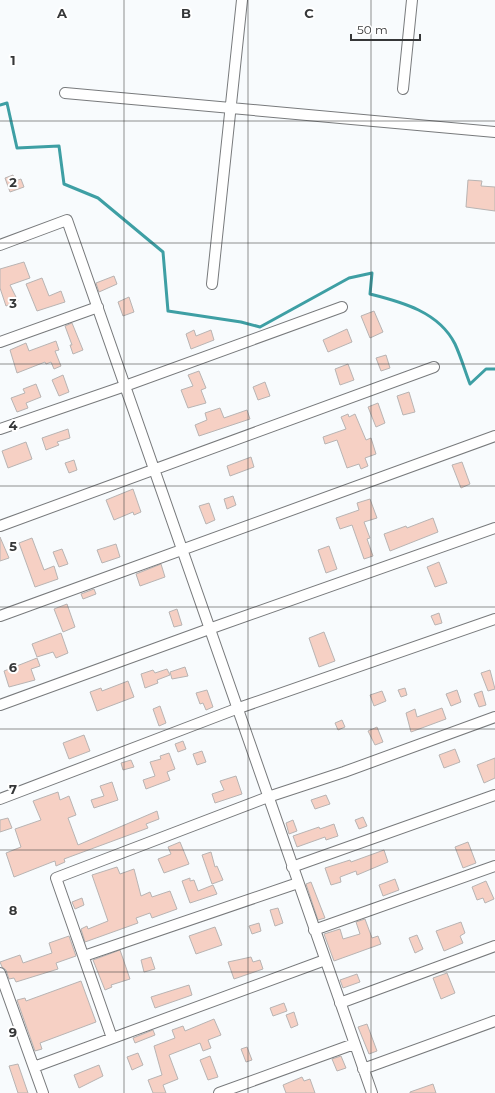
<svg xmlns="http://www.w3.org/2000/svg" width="495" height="1093" viewBox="0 0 495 1093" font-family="Montserrat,sans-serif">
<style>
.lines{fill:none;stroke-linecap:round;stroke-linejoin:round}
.stream{stroke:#3e9fa4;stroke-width:3}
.building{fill:#f6d0c4;stroke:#b8b4b3}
.minor-casing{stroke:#787a7c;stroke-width:12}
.minor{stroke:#fff;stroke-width:10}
.grid{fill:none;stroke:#363738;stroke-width:1;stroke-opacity:0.55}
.grid-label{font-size:13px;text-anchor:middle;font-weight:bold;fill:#363738;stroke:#fff;stroke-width:4;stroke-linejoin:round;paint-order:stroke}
</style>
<rect width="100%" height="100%" fill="#f8fbfd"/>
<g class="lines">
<path class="stream" d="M0,105l7,-2 10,45 42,-2 5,38 34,14 65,54 5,59 73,11 19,5 89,-49 23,-5 -2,21c32,8 69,18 85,50 6,13 10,27 15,40l16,-15h9"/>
</g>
<path class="building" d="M13,175l2,6 6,-2 3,8 -14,5 -5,-14z
M468,180l14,1 -1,5 14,1v24l-29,-4z
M24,262l6,16 -20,7 8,16 -12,5 -6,-18v-19z
M114,276l3,8 -18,8 -3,-9z
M42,278l7,18 12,-5 4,11 -28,9 -11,-27z
M129,297l5,15 -11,4 -5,-14z
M374,311l9,21 -13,6 -9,-22z
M72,323l11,27 -10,4 -3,-9h2l-7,-19z
M347,329l5,13 -24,10 -5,-12z
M194,330l2,6 15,-6 3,10 -23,9 -5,-15z
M56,341l3,9 -4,1 6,15 -7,3 -3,-7 -5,2 -1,-2 -28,11 -7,-23 16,-7 3,8z
M386,355l4,13 -9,3 -5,-13z
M348,364l6,16 -14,5 -5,-16z
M199,371l7,17 -5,2 5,13 -18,5 -7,-18 12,-4 -5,-11z
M63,375l6,17 -10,4 -7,-16z
M265,382l5,14 -12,4 -5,-13z
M36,384l5,13 -15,6 2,5 -11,4 -6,-14 14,-5 -2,-4z
M409,392l6,20 -12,3 -6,-19z
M378,403l7,20 -9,4 -8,-20z
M220,408l4,10 23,-8 3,9 -51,17 -4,-11 12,-5 -2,-7z
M348,414l1,3 6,-3 11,26 5,-2 5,16 -11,4 3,8 -7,3 -2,-5 -12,4 -10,-28 -12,4 -2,-7 23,-8 -5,-12z
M68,429l2,9 -13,4 2,3 -13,5 -4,-12z
M26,442l6,17 -24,9 -6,-17z
M251,457l3,10 -24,9 -3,-10z
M74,460l3,10 -8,3 -4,-10z
M462,462l8,22 -9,4 -9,-23z
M133,489l8,23 -7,3 -1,-3 -19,8 -8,-20z
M233,496l3,9 -9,4 -3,-10z
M370,499l7,19 -13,4 6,16 -3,1 6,17 -9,3 -12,-34 -12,4 -4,-11 23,-8 -2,-7z
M209,503l6,17 -9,4 -7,-18z
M433,518l5,14 -48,19 -6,-17 22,-8 1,2z
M0,537l9,21 -9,3z
M32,538l12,32 10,-4 4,13 -23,8 -16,-44z
M116,544l4,13 -18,6 -5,-13z
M329,546l8,23 -11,4 -8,-23z
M62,549l6,15 -9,3 -6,-15z
M439,562l8,21 -12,4 -8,-20z
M161,564l4,13 -25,9 -4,-12z
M94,589l2,5 -13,5 -2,-5z
M67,604l8,23 -12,5 -9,-23z
M177,609l5,16 -8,2 -5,-15z
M439,613l3,10 -7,2 -4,-9z
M324,632l11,29 -16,6 -10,-29z
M61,633l7,20 -12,5 -3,-6 -16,5 -5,-13z
M37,658l3,8 -9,3 4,11 -26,7 -5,-16z
M185,667l3,9 -16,3 -2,-7z
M167,669l3,6 -13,5 1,3 -13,5 -4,-14 12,-4 2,3z
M490,670l5,19 -7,2 -7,-18z
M128,681l6,16 -37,14 -7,-19 11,-4 1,3z
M405,688l2,7 -6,2 -3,-7z
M207,690l6,17 -7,3 -3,-7 -3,1 -4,-11z
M457,690l4,12 -10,4 -5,-12z
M382,691l4,10 -12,5 -4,-11z
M482,691l4,14 -7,2 -5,-13z
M160,706l6,17 -7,3 -6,-17z
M442,708l4,11 -35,13 -5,-19 9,-4 2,8z
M342,720l3,7 -7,3 -3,-7z
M377,727l6,15 -8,3 -7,-14z
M84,735l6,16 -21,8 -6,-16z
M183,741l3,8 -8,3 -3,-8z
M455,749l5,13 -16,6 -5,-13z
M202,751l4,11 -9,3 -4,-11z
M169,753l6,16 -8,3 3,8 -24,9 -3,-9 12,-4 -5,-14 11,-3 -1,-3z
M495,758v20l-11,5 -7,-18z
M131,760l3,7 -11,3 -2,-7z
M236,776l6,18 -27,9 -3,-9 12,-4 -4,-9z
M112,782l6,18 -24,8 -3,-8 13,-4 -4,-10z
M58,792l2,8 9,-4 7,19 -8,3 10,27 79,-34 2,8 -13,5 2,4 -84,31 1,3 -9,4 -1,-5 -3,1 -38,15 -8,-24 15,-6 -6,-18 26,-9 -8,-19z
M326,795l4,9 -15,5 -4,-9z
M363,817l4,9 -8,3 -4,-9z
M8,818l4,10 -12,4v-12z
M293,820l4,11 -8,3 -3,-11z
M334,824l4,12 -12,4 -1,-3 -28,10 -4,-11 26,-9 1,2z
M180,842l9,22 -25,9 -6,-14 13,-5 -3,-7z
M468,842l8,21 -13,5 -8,-21z
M384,850l4,12 -31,13 -1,-4 -16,6 1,5 -10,3 -6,-17 25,-8 1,2z
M211,852l4,15 2,-1 6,14 -11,4 -10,-29z
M117,867l3,7 14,-5 7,27 9,-4 2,5 18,-6 7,18 -25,9 -2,-5 -14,5 2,5 -53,19 -4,-13 6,-3 1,3 20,-8 -16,-46z
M190,878v3l4,-1 4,11 15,-6 4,9 -27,9 -8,-22z
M395,879l4,11 -16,6 -4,-11z
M486,881l8,18 -9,4 -2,-5 -6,2 -5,-13z
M311,882l14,36 -7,2 -12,-36z
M82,898l2,7 -9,4 -3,-7z
M278,908l5,15 -8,3 -5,-16z
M365,919l7,19 6,-2 3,8 -47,17 -10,-27 16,-5 3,10 17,-5 -4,-12z
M461,922l4,11 -5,3 3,7 -19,8 -8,-20z
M259,923l2,8 -9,3 -3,-8z
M215,927l7,18 -26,9 -7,-18z
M417,935l6,14 -8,4 -6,-15z
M69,936l7,20 -20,7 2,6 -42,13 -2,-4 -5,1 -3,-9 -4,-3 -2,-5 20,-7 3,8 29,-10 -3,-10z
M120,950l10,29 -19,6 1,2 -7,3 -12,-30z
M151,957l4,12 -11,3 -3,-12z
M251,957l2,5 7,-2 3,9 -29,10 -6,-17z
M447,973l8,20 -14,6 -8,-21z
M357,974l3,8 -17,6 -3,-8z
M81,981l15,41 -56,21 2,6 -7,2 -18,-51 8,-2 1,3z
M189,985l3,10 -37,13 -4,-11z
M284,1003l3,8 -14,5 -3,-8z
M294,1012l4,13 -7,3 -5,-13z
M214,1019l7,16 -13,5 3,8 -8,3 -3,-8 -31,12 9,24 -15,6 3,8h-13l-5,-13 14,-5 -8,-29 21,-8 -3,-8 11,-4 2,5z
M367,1024l10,27 -8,3 -11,-27z
M153,1030l2,5 -20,8 -2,-5z
M247,1047l5,13 -6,2 -5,-13z
M138,1053l5,12 -11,5 -5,-13z
M210,1056l8,21 -10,3 -8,-20z
M341,1056l5,12 -9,3 -5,-12z
M18,1064l10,29h-10l-9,-27z
M99,1065l4,11 -24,12 -5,-13z
M302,1077l2,4 6,-2 5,14h-29l-3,-8z
M433,1084l3,9h-26v-1z"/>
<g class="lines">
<defs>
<path id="minor" d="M403,89l9,-89
M65,93l430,39
M0,245l67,-25 305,873
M212,284l30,-284
M0,342l98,-35
M0,429l125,-43 217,-79
M0,526l434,-159
M0,616l495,-180
M0,705l209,-76 286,-101
M0,799l236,-90 259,-90
M292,867l203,-72
M314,930l181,-64
M84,956l214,-73
M0,973l43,120
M340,1003l155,-57
M112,1038l-56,-160 212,-81 76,-25 151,-55
M34,1067l291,-107
M363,1069l132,-48
M219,1093l135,-49"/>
</defs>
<use href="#minor" class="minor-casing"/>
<use href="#minor" class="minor"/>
</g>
<path class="grid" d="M124,0v1093M248,0v1093M371,0v1093M0,121h495M0,243h495M0,364h495M0,486h495M0,607h495M0,729h495M0,850h495M0,972h495"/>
<g class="grid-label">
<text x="62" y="18">A</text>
<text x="186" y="18">B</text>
<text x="309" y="18">C</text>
<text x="13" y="65">1</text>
<text x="13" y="187">2</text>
<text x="13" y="308">3</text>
<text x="13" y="430">4</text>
<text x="13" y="551">5</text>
<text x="13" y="672">6</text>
<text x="13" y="794">7</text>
<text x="13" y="915">8</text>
<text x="13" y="1037">9</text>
</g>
<path d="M351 34v6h69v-6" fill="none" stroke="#363738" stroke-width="2"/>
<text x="357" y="34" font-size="12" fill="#363738" stroke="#ffffff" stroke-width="3" paint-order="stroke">50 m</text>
</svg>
